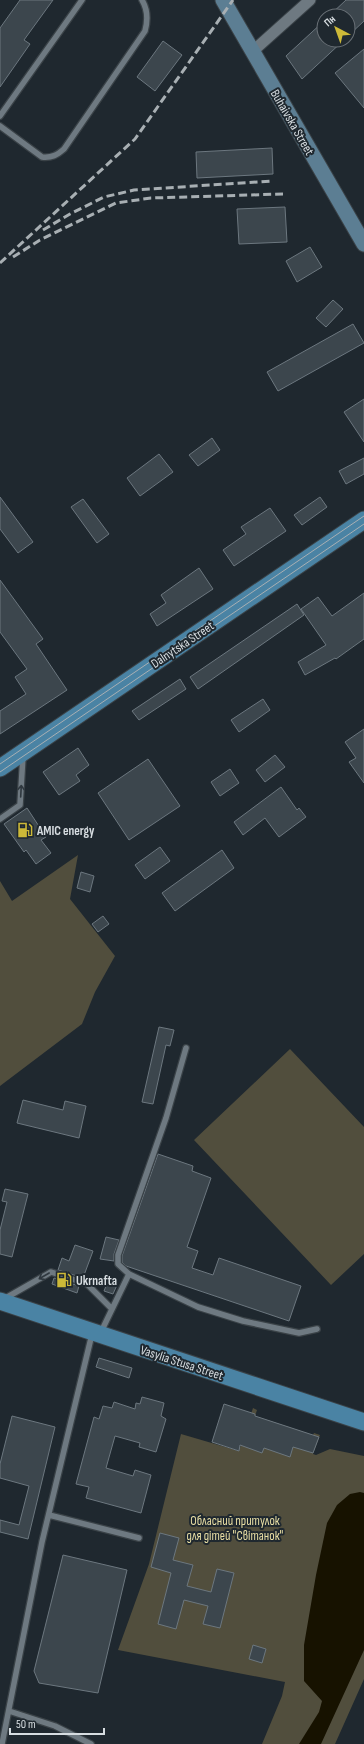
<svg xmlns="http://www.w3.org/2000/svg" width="364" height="1744" viewBox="0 0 364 1744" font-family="'Sofia Sans Condensed',sans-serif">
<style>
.green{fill:#514e3d}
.water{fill:#171200}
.building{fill:#3c464d;stroke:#6c777f}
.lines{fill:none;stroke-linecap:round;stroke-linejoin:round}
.lane-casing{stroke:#3a4247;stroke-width:8}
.street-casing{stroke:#3a4247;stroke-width:13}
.secondary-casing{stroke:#3a4247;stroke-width:17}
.primary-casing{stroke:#3a4247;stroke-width:19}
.lane{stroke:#6e7981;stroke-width:5.5}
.street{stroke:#6e7981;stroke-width:11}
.secondary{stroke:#5c7e93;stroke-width:15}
.primary{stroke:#4a83a4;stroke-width:17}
.tram{stroke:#a8afb3;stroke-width:1}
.rail{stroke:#a8afb3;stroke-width:3;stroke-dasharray:8 4;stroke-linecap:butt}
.oneway{stroke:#2f383f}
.labels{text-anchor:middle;stroke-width:4;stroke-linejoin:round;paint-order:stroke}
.street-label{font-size:13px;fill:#d7dde1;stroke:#1f282f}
.poi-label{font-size:13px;font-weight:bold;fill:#d7dde1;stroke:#1f282f;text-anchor:start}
.park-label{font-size:13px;fill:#e8dea4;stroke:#1f282f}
</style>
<rect width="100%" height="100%" fill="#1f282f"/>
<path class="green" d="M78,855l-8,44 45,57 -20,36 -13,32 -82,62v-205l12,20z
M290,1049l74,78v127l-33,31 -137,-145z
M253,1408l4,2 -2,6 58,19 1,-2 6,2 -7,19 3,1 14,-6 34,7v223l-29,65h-73l20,-48 3,-14 -167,-32 31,-86 32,-130 58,17z"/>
<path class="water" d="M360,1492l4,1v157l-43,94h-22l20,-32 3,-11 -18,-20v-36l12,-70 11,-52 10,-18 13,-11z"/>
<path class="building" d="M20,0h33l-29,40 6,4 -30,43v-59z
M346,0h18v21l-16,15v-20h-19z
M324,21v19h20l-42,39 -16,-23z
M163,41l19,14 -27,36 -18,-14z
M364,49v59l-29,-35z
M272,148l1,26 -76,4 -1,-26z
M285,207l2,35 -48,2 -2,-35z
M310,247l12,20 -25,15 -11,-21z
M333,300l10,9 -17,18 -10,-9z
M353,324l11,19 -86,48 -11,-19z
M364,399v43l-20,-30z
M212,438l8,12 -22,16 -9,-11z
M159,454l14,18 -33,24 -13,-18z
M364,458v16l-18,10 -7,-13z
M0,497l33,45 -15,11 -18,-24z
M320,497l7,10 -25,18 -8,-10z
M83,499l26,35 -12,9 -26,-36z
M270,508l16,23 -52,35 -11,-16 23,-16 -5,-7z
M199,568l14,21 -56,37 -7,-12 16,-11 -5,-8z
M0,580l43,59 -7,5 31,46 -67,44v-23l26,-17 -11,-17 12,-8 -27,-37z
M364,593v46l-28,20 -1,-1 -30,17 -7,-13 28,-17 -25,-36 17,-12 14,19z
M297,604l7,11 -106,74 -8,-12z
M180,679l6,10 -47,31 -7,-9z
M263,699l7,11 -31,22 -8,-12z
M364,729v54l-15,-21 7,-4 -11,-16z
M78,748l11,17 -13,10 4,6 -21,14 -16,-23z
M275,755l10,12 -20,15 -9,-12z
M148,759l32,47 -51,34 -31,-47z
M230,769l9,14 -19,13 -9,-14z
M281,787l16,23 2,-2 7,9 -27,20 -14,-19 -22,17 -9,-13z
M27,808l19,29 -5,3 10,13 -15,11 -10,-14 -2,2 -20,-28z
M160,847l10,14 -25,18 -10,-14z
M222,850l12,18 -59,43 -13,-18z
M81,872l13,4 -4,16 -13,-4z
M103,916l6,8 -11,8 -6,-8z
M159,1027l15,3 -4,16 -4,-1 -13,59 -11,-2z
M23,1100l40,10 2,-9 21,5 -7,32 -62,-15z
M158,1154l35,12 -1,5 19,7 -24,69 11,4 -6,17 21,7 6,-17 82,28 -12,35 -163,-55 -4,-4v-6z
M5,1189l23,5 -16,63 -12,-3v-24l7,-28 -5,-1z
M106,1237l13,3 -5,14v7l-14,-2z
M75,1245l18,6 -10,27 -25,-8 4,-12 7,3z
M54,1278l25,8 -2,7 -25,-9z
M108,1281l9,4 -4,9 -9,-3z
M99,1358l33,10 -3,10 -33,-11z
M142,1397l22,6 -3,13 5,3 -10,33 -17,-5 1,-4 -25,-7 -9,32 27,8 2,-6 16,5 -10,38 -55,-15 3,-11 -13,-3 18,-67 5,2 4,-13 9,2 2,-6 21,7 1,-6 4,1z
M224,1404l31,10v2l64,21 -6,16 -20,-6 -3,10 -26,-9 -2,5 -22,-8 -1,6 -27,-9z
M12,1416l43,11 -27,112 -28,-7v-12l19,5 10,-39 -29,-8v-14z
M160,1533l19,5 -6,22 20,5 -6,21 24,6 6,-23 17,4 -14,55 -17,-4 5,-18 -24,-6 -8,29 -18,-5 13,-51 -20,-6z
M63,1555l64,15 -29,123 -59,-10 -5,-12z
M253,1645l13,4 -4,14 -13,-4z"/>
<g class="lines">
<defs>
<path id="lane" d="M0,116l82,-116
M0,126l42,31c10,1 15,-2 22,-8l81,-118c3,-11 3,-21 -3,-31
M0,819l20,-14 3,-49
M186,1048l-20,70 -48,137v9l11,10 69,33 45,14 56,12 18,-4
M4,1299l47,-27 36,12 25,25
M101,1332l28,-58
M49,1515l90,23
M9,1711l46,15 36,18
M2,1744l40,-202 50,-208"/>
<path id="street" d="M252,52l58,-52"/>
<path id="secondary" d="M223,0l141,244"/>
<path id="primary" d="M0,768l364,-248
M0,1301l364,121"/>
</defs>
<use href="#lane" class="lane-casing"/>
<use href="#street" class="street-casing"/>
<use href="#secondary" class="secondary-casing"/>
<use href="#primary" class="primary-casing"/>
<use href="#lane" class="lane"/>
<use href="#street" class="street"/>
<use href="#secondary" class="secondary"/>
<use href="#primary" class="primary"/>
<path class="tram" d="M0,764l364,-248
M0,772l364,-248"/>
<path class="rail" d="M43,230l27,-16 34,-17 30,-7 138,-9
M13,257l27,-17 76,-37 35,-5 132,-4
M0,263l135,-124 98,-139"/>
</g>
<defs><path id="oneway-shaft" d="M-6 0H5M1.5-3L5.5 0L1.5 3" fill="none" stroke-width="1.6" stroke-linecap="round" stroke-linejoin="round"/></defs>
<g class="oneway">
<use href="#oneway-shaft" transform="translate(21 791) rotate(-87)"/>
<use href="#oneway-shaft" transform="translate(44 1276) rotate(150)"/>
</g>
<defs>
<symbol id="fuel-bare" viewBox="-9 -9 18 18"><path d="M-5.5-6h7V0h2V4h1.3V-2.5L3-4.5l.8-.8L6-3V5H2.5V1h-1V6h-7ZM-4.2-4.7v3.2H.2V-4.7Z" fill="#cdb938" stroke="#1f282f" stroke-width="2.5" paint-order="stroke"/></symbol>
</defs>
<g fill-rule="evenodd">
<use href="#fuel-bare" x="14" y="819" width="22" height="22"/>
<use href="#fuel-bare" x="53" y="1269" width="22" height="22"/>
</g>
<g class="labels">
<g class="street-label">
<text transform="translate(293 122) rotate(60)" y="5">Buhaivska Street</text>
<text transform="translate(182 644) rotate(-34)" y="5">Dalnytska Street</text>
<text transform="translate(182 1362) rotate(18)" y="5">Vasylia Stusa Street</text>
</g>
<g class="poi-label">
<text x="37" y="835">AMIC energy</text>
<text x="76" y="1285">Ukrnafta</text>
</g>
<g class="park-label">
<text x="235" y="1525">Обласний притулок<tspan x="235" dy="15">для дітей "Світанок"</tspan></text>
</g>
</g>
<g transform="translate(336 28) rotate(319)"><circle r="19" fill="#1f282f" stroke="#697076"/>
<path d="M0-3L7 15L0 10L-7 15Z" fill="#cdb938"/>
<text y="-6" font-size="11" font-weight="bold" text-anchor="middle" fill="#d7dde1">Пн</text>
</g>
<path d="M10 1728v6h94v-6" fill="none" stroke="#d7dde1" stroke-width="2"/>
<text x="16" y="1728" font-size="12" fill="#d7dde1" stroke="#1f282f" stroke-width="3" paint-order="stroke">50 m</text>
</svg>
